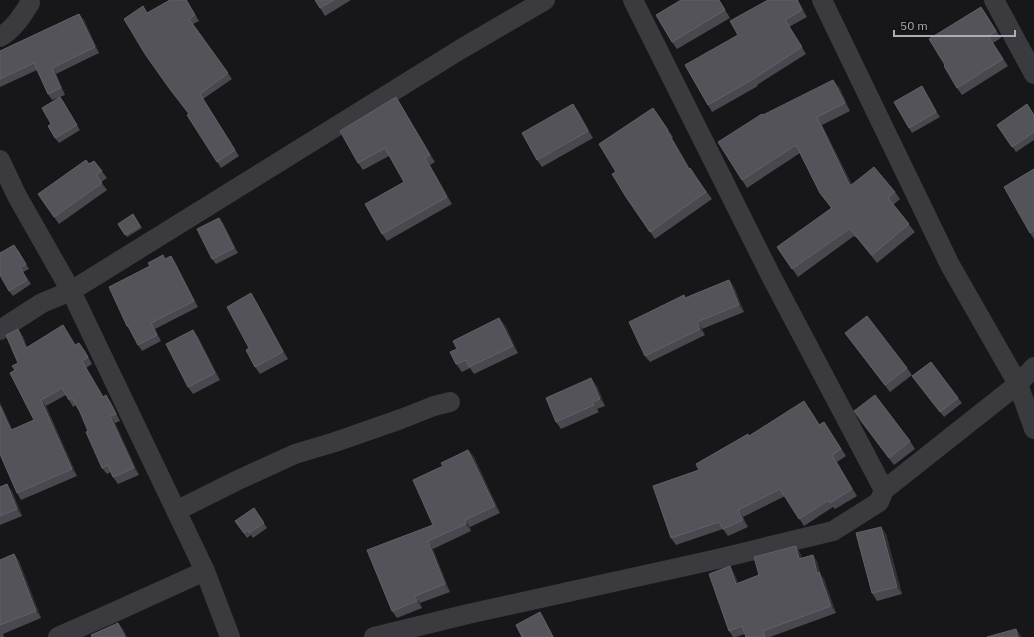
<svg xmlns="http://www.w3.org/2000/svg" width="1034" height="637" viewBox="0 0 1034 637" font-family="'IBM Plex Sans',sans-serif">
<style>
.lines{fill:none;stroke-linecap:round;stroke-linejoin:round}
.minor{stroke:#3a3a3f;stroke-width:20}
.wall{fill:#49484e}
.shaded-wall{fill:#313034}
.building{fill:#545359;stroke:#616168}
</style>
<rect width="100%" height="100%" fill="#171719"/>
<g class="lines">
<path class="minor" d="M633,0l139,278 112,212
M822,0l128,265 68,119 16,45
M994,0l40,74
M0,37c13,-7 22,-21 30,-34
M0,160l17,36 54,95 134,280 25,66
M0,330l42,-27 29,-12 390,-242 84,-49
M176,511l60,-30 59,-27 40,-12 66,-23 33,-13 16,-4
M58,637l52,-23 95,-43
M374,637l94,-23 245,-54 120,-29 46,-29 5,-12 134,-106 16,-17"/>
</g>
<path class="wall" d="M170,0h17l12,21 -6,3 39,55 -29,20 36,57 -18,12 -32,-53 -41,-102z
M315,0h36l-26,16z
M681,0h38l11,18 -53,31 -5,-7z
M798,0l9,17 -18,10 17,27 -49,31 1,1 -46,26 -4,-7 30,-70z
M79,14l5,6 15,33 -43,21 9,21 -13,5 -4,-6 -11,-24 -37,17v-36z
M986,14l15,24 -8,5 15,23 -46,29 -5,-7 -12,-23z
M922,86l3,5 15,26 -28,16 -3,-5z
M839,87l11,24 -28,14 30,60 43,7 5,7 -7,6 22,27 -38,31 -21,-26h-1l-1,-1 -56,41 -21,-30 54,-39 -11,-15 -20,-40 -53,35 -5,-8 21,-65z
M60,97l20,33 -21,13 -4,-5 -4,-14z
M396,97l4,7 35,58 -5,3 22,39 -65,37 -5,-7 22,-52 -15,-26 -26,14 -5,-7z
M653,108l20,29 -1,1 17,30 23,31 -57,40 -29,-42 -10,-25z
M578,111l15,27 -51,29 -5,-7z
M1034,114v26l-18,12 -19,-27z
M94,161l13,17 -6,4 6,8 -48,34 -5,-7 35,-53z
M1034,169v70l-4,-6z
M133,214l9,14 -15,9 -9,-13z
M223,223l15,30 -22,11 -4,-5z
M18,250l11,19 -6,3 8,12 -18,12 -4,-5z
M163,255l2,4 6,-3 4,6 23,45 -43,22 6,12 -19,10 -4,-6 -8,-15 -3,-4 23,-60z
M729,280l5,7 10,25 -42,17 3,6 -55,27 -5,-6 41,-58z
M256,301l32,58 -28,15 -5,-7 -6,-19z
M505,325l13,28 -44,21 -4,-6 -8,4 -6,-8z
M193,330l5,7 22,43 -27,14 -5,-7z
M67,332l8,13 9,4 8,15 -6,4 17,28 8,6 9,19 -5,2 24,52 -21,9 -5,-7 -2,-5 -4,2 -5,-6 -14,-37 -8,-19 -4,-7 -3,2 -7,-12 -20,11 31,70 -56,24 -4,-7 -5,-63 22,-10 -16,-57 5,-27 4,11z
M845,333l62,35 5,7 -22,17z
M916,381l42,17 4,5 -18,14z
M597,386l8,20 -8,3 2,3 -38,17 -5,-7z
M809,408l11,17 4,-3 22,34 -9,6 20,34 -22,13 -2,-2 -29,19 -19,-30 -42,21 5,10 -20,9 -5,-7 -47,16 -5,-7 28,-68 50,-34z
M859,419l51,22 5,8 -21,16z
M468,450l6,7 26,56 -30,14 1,4 -38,18 17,43 -30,11 2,5 -25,10 -5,-7 41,-86 10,-59z
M0,487l12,4 10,25 -22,9z
M254,508l13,20 -14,10 -2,-3 -4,3 -12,-17z
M881,527l5,7 16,60 -25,7 -5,-8z
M796,546l4,7 2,5 11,-3 4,7 4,13 3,4 12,34 -66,24h-24l-1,-3 -9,3h-3l-4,-6 5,-58 4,10 21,-8z
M14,554l5,7 22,57 -38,16 1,3h-4v-77z"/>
<path class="shaded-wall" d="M186,0h1l12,21 -4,-6z
M797,0h1l9,17 -5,-7z
M981,7l5,7 15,24 -5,-7z
M79,14l5,6 15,33 -4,-6z
M988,36l5,7 15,23 -5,-7z
M52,68l4,6 9,21 -4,-7z
M833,80l6,7 11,24 -5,-8z
M922,86l3,5 15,26 -4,-5z
M60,97l4,5 16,28 -3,-5z
M396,97l4,7 35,58 -5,-7z
M573,104l5,7 15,27 -5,-7z
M817,117l5,8 34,69 -6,-8z
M667,131l5,7 22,38 -5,-7z
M425,158l5,7 22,39 -5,-7z
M219,218l4,5 15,30 -4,-5z
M171,256l4,6 23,45 -4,-6z
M729,280l5,7 10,25 -5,-7z
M251,293l5,8 32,58 -5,-7z
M499,318l6,7 13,28 -5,-7z
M697,322l5,7 3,6 -5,-6z
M151,323l4,6 6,12 -4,-6z
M18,329l5,7 7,18 -4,-6z
M193,330l5,7 22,43 -5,-7z
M79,343l5,6 8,15 -4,-7z
M591,378l6,8 8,20 -5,-7z
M106,395l5,7 9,19 -4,-7z
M41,400l5,6 31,70 -5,-7z
M0,402l16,35 -5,-7 -11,-24z
M110,416l5,7 24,52 -5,-7z
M468,450l6,7 26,56 -5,-7z
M832,455l5,7 20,34 -5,-7z
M7,484l5,7 10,25 -5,-7z
M738,510l5,7 5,10 -5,-7z
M465,520l5,7 1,4 -5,-7z
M881,527l5,7 16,60 -5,-7z
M428,541l5,8 17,43 -5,-8z
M796,546l4,7 4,13 -5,-7z
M14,554l5,7 22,57 -5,-7z
M813,555l4,7 4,13 3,4 12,34 -5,-7 -14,-33z
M730,566l4,7 7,18 -5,-7z
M415,596l5,7 2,5 -5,-7z
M540,612l5,8 9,17h-1z
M118,623l6,7 3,7h-2z
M1016,629l6,8h-4z"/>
<path class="building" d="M170,0h16l9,15 -6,4 39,54 -28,21 35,56 -18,12 -30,-47 2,-1 -20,-26 -24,-34 -21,-35 19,-13 4,7z
M315,0h19l-14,8z
M681,0h38l6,10 -53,32 -16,-27z
M768,0h29l5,10 -17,10 17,27 -49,32 -45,26 -23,-40 53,-30 -8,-14z
M981,7l15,24 -8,5 15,23 -46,29 -13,-22 1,-1 -16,-26z
M79,14l16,33 -43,21 9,20 -13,6 -14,-31 -34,16v-28z
M833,80l12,23 -28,14 33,69 24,-19 21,25 -7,6 21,26 -37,31 -22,-26 -1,1v-1l-57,40 -15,-22 55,-39 -12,-15 -24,-48 -54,35 -24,-38 44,-28 1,1z
M922,86l14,26 -27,16 -15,-26z
M60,97l17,28 -22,13 -7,-12 3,-2 -9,-16z
M396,97l34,58 -5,3 22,39 -65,37 -17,-30 39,-22 -19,-34 -27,15 -18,-32z
M573,104l15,27 -51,29 -15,-27z
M1027,104l7,11v17l-22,15 -15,-22z
M653,108l15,22 -1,1 22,38 1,-1 16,24 -56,40 -24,-35 -14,-23 4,-2 -17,-28z
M86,160l3,4 5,-3 8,10 -6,4 6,8 -48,34 -16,-23z
M1034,169v61l-4,3 -26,-46z
M133,214l7,12 -15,9 -7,-11z
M219,218l15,30 -22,11 -15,-30z
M14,245l12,19 -6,3 7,13 -18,11 -9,-16v-22z
M163,255l2,4 6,-3 23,45 -43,22 6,12 -19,10 -10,-19h-1l-18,-39 41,-21 -2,-3z
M729,280l10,25 -42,17 3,7 -55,27 -16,-34 55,-27 1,3z
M251,293l32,59 -28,15 -9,-17 3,-2 -22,-41z
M867,316l40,52 -22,17 -40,-52z
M499,318l14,28 -44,21 -3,-7 -10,4 -6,-12 7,-3 -4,-8z
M63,325l12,20 4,-2 9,14 -6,4 21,36 3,-2 10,19 -6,2 24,52 -21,9 -5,-12 -6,3 -16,-36 2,-1 -8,-19 -8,-14 -3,2 -7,-12 -21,12 31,69 -55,24 -17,-39v-48l11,24 23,-10 -24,-47 5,-3 -3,-4 6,-3 -12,-28 12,-6 8,19z
M193,330l22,43 -27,14 -22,-43z
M931,362l27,36 -18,14 -28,-36z
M591,378l9,21 -8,3 2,3 -38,17 -10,-24z
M875,395l35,46 -21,17 -35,-47z
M804,401l15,24 5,-3 17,27 -9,6 20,34 -22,14 -1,-3 -30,19 -19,-30 -42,21 5,10 -20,9 -4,-7 -48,16 -18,-52 46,-16 -3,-6 52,-30 1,2z
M468,450l27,56 -30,14 1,4 -38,17 17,43 -30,12 2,5 -25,10 -25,-61 66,-25 -20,-45 30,-14 -2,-3z
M7,484l10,25 -17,7v-29z
M254,508l10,15 -15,10 -1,-3 -4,3 -9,-12z
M881,527l16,60 -25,6 -16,-60z
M796,546l3,13 14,-4 4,18 2,-1 12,34 -68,25 2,6h-19l-4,-11 -13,5 -20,-57 21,-8 6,18 23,-9 -5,-18z
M14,554l22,57 -36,14v-65z
M540,612l13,25h-31l-6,-12z
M118,623l7,14h-33l-1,-2z
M1016,629l2,8h-31z"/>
<path d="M894 30v6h121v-6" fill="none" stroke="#aaacb8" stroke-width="2"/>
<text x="900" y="30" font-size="12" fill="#aaacb8" stroke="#121214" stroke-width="3" paint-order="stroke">50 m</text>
</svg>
